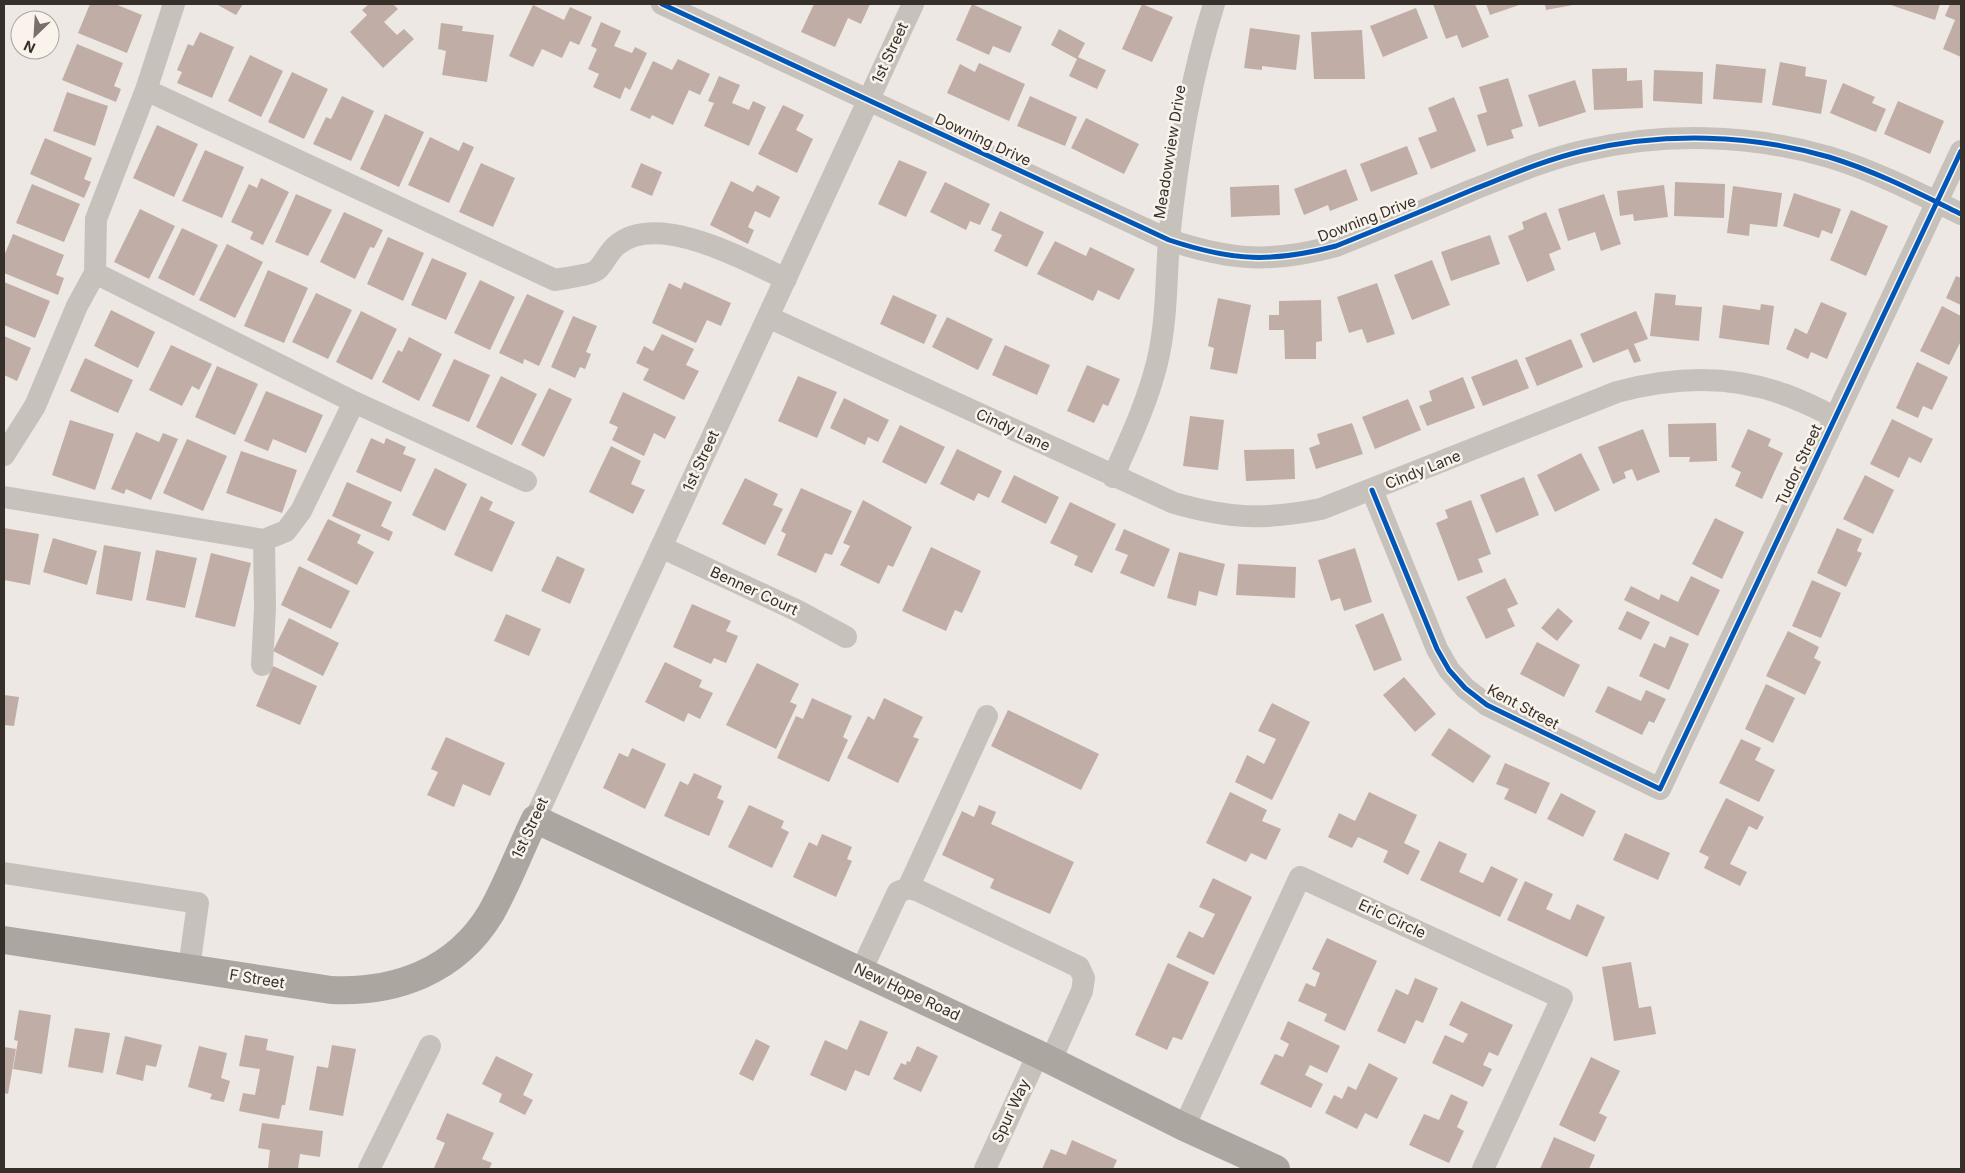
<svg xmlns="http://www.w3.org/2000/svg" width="1965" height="1173" viewBox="0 0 1965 1173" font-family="Inter,sans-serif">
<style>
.building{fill:#c0aea6}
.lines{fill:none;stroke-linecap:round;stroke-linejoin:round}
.minor{stroke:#c7c1bc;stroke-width:22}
.major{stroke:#aca6a1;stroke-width:28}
.cycleway-casing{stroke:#f9f3ec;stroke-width:8}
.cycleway{stroke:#0057b8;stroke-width:5}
.labels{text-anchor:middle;stroke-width:5;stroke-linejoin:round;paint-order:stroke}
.street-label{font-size:15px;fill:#372f2a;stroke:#f9f3ec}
</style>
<rect width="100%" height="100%" fill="#ede8e3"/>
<path class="building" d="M90,4h25l27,11 -15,38 -49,-20z
M216,4h27l-7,11z
M369,4h24l5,5 -14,13 13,13 7,-6 10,10 -31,29 -33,-36 17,-17 -5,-5z
M814,4h56l-9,20 -13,-6 -13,29 -34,-15z
M972,4l50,23 -12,26 -17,-7 -4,9 -33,-15z
M1142,4l31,13 -21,45 -30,-13z
M1433,4h42l14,33 -27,11 -5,-13 -11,4z
M1486,4h36l-32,11z
M1545,4h28v1l-27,5z
M1888,4h52l-5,16z
M1950,4h11v53l-18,-8 12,-29 -10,-4z
M533,5l31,15 6,-13 22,10 -13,28 -9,-4 -8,17 -20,-9 -9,18 -24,-11z
M1416,8l12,30 -45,19 -13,-31z
M601,22l20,9 -7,15 18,7 3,-6 12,6 -17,37 -5,-3 -5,12 -27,-12 6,-13 -11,-5 9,-20 -6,-3z
M441,23l22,3 -1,5 32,4 -7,47 -45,-7 4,-24 -8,-2z
M1250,28l50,7 -4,35 -34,-4v4l-18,-2z
M1059,29l26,14 -7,14 28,13 -9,19 -28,-13 8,-17 -26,-14z
M1362,30l3,49h-51l-3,-47z
M200,32l34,15 -22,51 -35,-15 5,-11 -5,-2 11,-26 5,2z
M77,44l46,19 -9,23 7,3 -5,13 -54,-22z
M250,55l33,16 -22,46 -33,-16z
M678,59l32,15 -10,21 -11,-5 -16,35 -21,-10 -2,4 -20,-9 23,-49 19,9z
M1780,62l26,5 -1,9 22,4 -6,34 -49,-9z
M979,63l46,21 -16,37 -62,-28 13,-29 15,8z
M1716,64l50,5 -4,34 -49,-4z
M1627,68v13l15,-1 1,28 -49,2 -2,-41z
M1654,70l49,2 -1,32 -49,-3z
M292,72l36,17 -24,50 -36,-17z
M719,76l21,9 -8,18 17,7 4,-9 13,6 -17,39 -45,-20 10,-23 -6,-2z
M1508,78l15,48 -12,4 3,8 -27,8 -10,-31 10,-3 -8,-25z
M1575,80l11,32 -47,15 -11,-32z
M1843,83l32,14 -3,6 14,6 -10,23 -46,-19z
M67,92l41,14 -13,40 -42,-15z
M342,96l32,15 -23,50 -38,-17 13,-27 5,2z
M1030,96l47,21 -12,29 -48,-20z
M1454,97l22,54 -45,18 -13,-31 19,-7 -9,-23z
M1898,101l46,20 -14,33 -46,-20z
M783,105l21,10 -8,15 17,9 -16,34 -39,-19z
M385,114l39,18 -25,55 -39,-18z
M1086,118l53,26 -15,30 -53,-26z
M157,125l41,19 -24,53 -41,-19z
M430,137l29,14 4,-9 11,5 -25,56 -41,-18z
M45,138l47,20 -8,21 7,3 -7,16 -54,-24z
M1407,146l11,28 -47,18 -11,-28z
M205,150l39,17 -22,51 -40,-17z
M899,160l28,12 -21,45 -28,-13z
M481,163l34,15 -22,49 -34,-15z
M641,163l21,9 -10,24 -21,-9z
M1346,169l12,31 -28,11 -2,-6 -24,10 -10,-26z
M261,178l28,14 -26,53 -13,-6 3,-7 -22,-10 18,-38 8,4z
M731,181l22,11 4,-7 23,12 -10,21 -15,-7 -7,16 6,3 -6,14 -38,-19z
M945,182l45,22 -10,21 -10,-4 -4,9 -36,-18z
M1675,182l50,2 -1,34 -50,-2z
M32,184l48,20 -16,38 -48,-19z
M1279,185l1,30 -49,2 -1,-30z
M1664,185l4,32 -34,4 -1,-7 -13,2 -3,-25z
M1733,186l49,7 -5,34 -27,-3 -1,12 -22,-3z
M1794,193l47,16 -9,25 -10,-4 -3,8 -36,-12z
M296,194l36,16 -24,46 -33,-14z
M1604,194l17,50 -20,7 -6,-19 -27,9 -10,-32z
M140,209l35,17 -26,53 -35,-17z
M1851,210l37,16 -22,50 -36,-16z
M1000,211l44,21 -17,35 -33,-16 8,-16 -11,-5z
M344,212l39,18 -9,18 -4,-1 -15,32 -35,-17z
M1546,212l15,37 -12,5 6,16 -28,12 -19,-46 16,-7 -2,-7z
M182,228l36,17 -24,51 -36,-18z
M13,234l51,21 -8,20 8,3 -6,17 -54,-22v-17z
M1490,235l10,29 -49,17 -10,-29z
M388,237l36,16 -21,48 -36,-17z
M1055,241l31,15 4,-9 45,22 -16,31 -21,-10 -5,11 -56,-27z
M227,244l36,18 -28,56 -36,-18z
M432,258l35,15 -21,47 -35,-15z
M1432,260l18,45 -38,15 -18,-45z
M268,270l40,18 -24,55 -40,-17z
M1956,276l5,2v27l-15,-7z
M480,280l35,17 -25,53 -36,-17z
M4,282l46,19 -15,37 -31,-13z
M684,282l47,21 -10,23 -14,-6 -11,23 -44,-20 17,-40 12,6z
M1377,283l18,51 -28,9 -5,-14 -13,4 -12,-36z
M316,293l36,17 -24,49 -36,-17z
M1655,293l21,2 -1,10 27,2 -3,34 -49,-5z
M527,294l37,17 -25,55 -15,-7 -1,5 -24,-11z
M893,295l44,20 -13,29 -44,-20z
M1218,298l33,7 -14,69 -27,-5 4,-21 -6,-2z
M1321,300l1,41 -6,1v17h-31l-1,-29h-15v-15h10v-14z
M1821,302l26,11 -20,46 -16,-7 -3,7 -22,-10 9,-21 12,6z
M1761,304l13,2 -5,39 -50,-7 4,-33 37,5z
M1942,306l19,10v25l-12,24 -29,-14z
M111,310l44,22 -17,36 -44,-22z
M361,311l36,18 -25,51 -36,-18z
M1636,311l12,28 -14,5 7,17 -7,2 -6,-14 -35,14 -13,-29z
M573,316l24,10 -11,26 5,2 -6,15 -5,-2 -5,11 -24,-11z
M947,317l46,22 -15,31 -46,-23z
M662,334l32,15 -8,16 13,6 -15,29 -41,-20 6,-11 -13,-6 8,-17 9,5z
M4,336l27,12 -14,33 -13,-6z
M409,337l33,17 -23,47 -37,-19 16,-32 4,2z
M1571,339l12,28 -46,19 -12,-28z
M171,345l41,19 -13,26 -7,-4 -10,20 -33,-16z
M1005,345l45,20 -13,30 -45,-20z
M85,358l48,22 -15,33 -48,-22z
M454,359l36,16 -21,47 -37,-16z
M1517,359l12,29 -46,18 -12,-29z
M1917,362l31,15 -16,33 -9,-4 -5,12 -22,-10z
M1087,365l33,14 -12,27 -5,-2 -9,19 -27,-12z
M217,366l41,18 -23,51 -40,-18z
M501,376l36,18 -25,51 -36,-18z
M798,376l39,16 -20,46 -39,-17z
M1463,377l12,31 -48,18 -8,-20 13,-5 -3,-10z
M549,388l23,11 -28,58 -23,-12z
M266,391l57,24 -17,38 -33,-14 -5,12 -24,-10z
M623,392l53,25 -11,22 -11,-6 -10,23 -32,-16 6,-13 -9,-4z
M844,398l45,22 -11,22 -10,-5 -3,8 -35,-17z
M1408,399l13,31 -46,19 -13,-32z
M1190,416l34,4 -6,50 -35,-4z
M1892,419l41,20 -12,24 -12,-6 -10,21 -29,-14z
M70,420l44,14 -19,56 -43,-15z
M1352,423l11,31 -47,15 -7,-21 11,-4 -3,-10z
M1716,423l1,38 -28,1 1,-5h-21l-1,-33z
M900,425l45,22 -19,37 -44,-22z
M1643,429l17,43 -23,9 -5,-12 -8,3 2,6 -13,6 -15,-37z
M1748,429l23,10 -3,7 15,7 -21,46 -27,-13 6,-14 -10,-5z
M136,432l23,10 4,-9 15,6 -27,61 -25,-11 -2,5 -13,-5z
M371,438l13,6 2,-6 20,9 -3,7 13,5 -15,33 -45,-20z
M187,439l40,17 -24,55 -40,-18z
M611,446l30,15 -10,23 14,6 -12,24 -44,-22z
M957,449l45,22 -13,27 -11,-5 -4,8 -34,-17z
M1294,449l1,30 -49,2 -2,-31z
M241,451l56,19 -15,43 -56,-20z
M1581,453l19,37 -45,22 -18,-37z
M435,468l32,16 -22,47 -33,-16z
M1014,475l45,22 -13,27 -45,-22z
M1865,475l29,15 -21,44 -30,-15z
M1524,477l15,38 -43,18 -16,-38z
M745,478l33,16 -5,11 10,4 -18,36 -43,-21z
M347,482l45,20 -11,24 12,6 -4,9 -57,-25z
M801,488l51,23 -20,44 -7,-2 -9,20 -39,-18 9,-21 -5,-3z
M481,496l12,6 -4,8 26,12 -23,50 -38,-17z
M863,500l49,27 -19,40 -5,-2 -9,19 -39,-19 10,-19 -7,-3z
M1471,500l20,54 -13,5 5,13 -25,9 -22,-58 12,-5 -3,-8z
M1070,502l46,22 -24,49 -18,-8 4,-9 -28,-13z
M1715,518l29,14 -22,47 -30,-15z
M328,519l33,16 -4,8 17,9 -17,33 -50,-25z
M4,528l35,6 -9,51 -26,-5z
M1837,528l25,11 -5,12 5,2 -16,34 -29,-14z
M1124,529l46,20 -16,38 -34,-14 8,-18 -13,-5z
M53,538l44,13 -10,34 -44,-13z
M104,545l37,7 -9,49 -36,-7z
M931,547l50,24 -19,42 -7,-3 -9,21 -44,-20z
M1355,548l17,54 -28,9 -4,-13 -9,3 -13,-41z
M156,550l41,8 -12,50 -39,-8z
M1179,552l46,12 -8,32 -18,-5 -3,15 -29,-8z
M211,553l40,10 -16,64 -40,-10z
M557,556l28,13 -15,35 -29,-13z
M1238,564l58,3 -1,31 -59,-3z
M299,566l51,25 -19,38 -50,-24z
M1691,576l29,14 -22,46 -74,-36 7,-14 28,14 2,-6 17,8z
M1505,578l13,26 -11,5 8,17 -29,13 -20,-42z
M1812,580l29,13 -20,45 -29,-12z
M692,604l39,17 -5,10 12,5 -12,27 -12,-5 -3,6 -38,-17z
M1558,608l15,13 -16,20 -16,-13z
M1627,611l23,11 -9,18 -23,-11z
M1383,613l19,47 -28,11 -19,-46z
M506,614l35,15 -12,27 -35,-15z
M289,618l50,25 -16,33 -50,-25z
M1788,631l31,16 -5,11 7,4 -16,33 -39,-19z
M1670,636l19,8 -20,46 -30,-14 15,-33 11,5z
M1537,642l43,23 -16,32 -44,-23z
M665,662l37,18 -3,7 14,6 -13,26 -12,-6 -4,9 -39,-20z
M757,663l42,21 -9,18 7,3 -21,44 -50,-24z
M273,666l44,20 -17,39 -44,-19z
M1404,677l32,37 -21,18 -32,-37z
M1766,684l29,14 -22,45 -28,-14z
M1608,686l33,15 5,-11 20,9 -12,24 -5,-2 -7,14 -47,-23z
M4,695l15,2 -5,29 -10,-1z
M812,698l40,18 -9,21 5,3 -19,42 -52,-24 19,-42 7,3z
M884,698l39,19 -10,20 6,2 -21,44 -51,-25 21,-42 6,4z
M1272,703l38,19 -38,78 -37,-18 12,-27 17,9 12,-25 -18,-8z
M1008,710l91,44 -18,36 -90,-44z
M1449,728l42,28 -18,27 -42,-28z
M446,737l59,26 -15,33 -27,-12 -9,23 -27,-12 11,-23 -7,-3z
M1741,739l20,9 -6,12 20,10 -16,32 -40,-19z
M632,748l34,16 -21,45 -42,-21 16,-35 9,4z
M1505,763l45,20 -14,31 -32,-15 5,-10 -13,-5z
M694,773l28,13 -5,12 7,3 -15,35 -45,-20 16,-35 8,4z
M1230,792l37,18 -5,11 19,8 -15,31 -15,-7 -5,9 -40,-19z
M1369,792l48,23 -13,28 16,8 -12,24 -25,-13 5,-11 -30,-14 -6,11 -24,-11 11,-24 16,8z
M1561,793l35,18 -13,26 -36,-18z
M1726,798l38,19 -7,13 -8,-4 -19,38 17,8 -7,14 -36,-18 5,-11 -10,-5z
M749,805l35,16 -3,7 8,4 -17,36 -44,-21z
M979,805l17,7 -5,12 83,38 -24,52 -60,-26 4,-9 -52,-24 20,-44 12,6z
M1625,833l45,20 -12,27 -45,-20z
M822,834l30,13 -5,12 5,2 -16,36 -43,-20 16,-35 8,4z
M1439,841l28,13 -8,18 24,11 8,-17 27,13 -18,38 -80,-37z
M1213,878l39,19 -38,78 -38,-18 13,-26 14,7 12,-24 -16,-7z
M1525,881l28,13 -7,15 24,11 7,-16 28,13 -18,40 -80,-37z
M1327,938l50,23 -32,70 -21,-10 3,-7 -29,-13 8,-18 9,4 5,-14 -8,-4z
M1631,962l8,46 12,-2 5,28 -42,7 -12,-74z
M1168,963l41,19 -27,58 -9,-3 -6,13 -32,-15z
M1415,978l23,10 -15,35 -7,-3 -11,24 -28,-13 19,-42 12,6z
M1461,1001l52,24 -15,31 -9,-4 -6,13 9,4 -9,18 -51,-24 13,-28 18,8 5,-9 -19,-9z
M19,1010l32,5 -9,59 -29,-5 5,-28 -4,-1z
M860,1020l28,12 -19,44 -14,-6 -9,21 -36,-16 15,-35 22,10z
M1288,1021l52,25 -13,27 -17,-8 -5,10 18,9 -12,24 -51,-24 15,-30 8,3 6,-13 -9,-5z
M75,1028l35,5 -7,40 -35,-6z
M245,1035l23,4 -2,11 28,6 -9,49h-3l-3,14 -40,-8 4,-18 12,2 5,-26 -21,-3z
M125,1036l37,9 -6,22 -10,-2 -3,16 -27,-7z
M756,1039l14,7 -17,35 -14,-7z
M332,1045l24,4 -13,67 -34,-6 8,-44 11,2z
M199,1046l28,7 -6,25 9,3 -6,21 -14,-3 2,-5 -24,-7z
M917,1046l21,10 -17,36 -28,-13 8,-16 5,2 1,-4 3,1z
M4,1047l12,2 -8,45 -4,-1z
M496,1056l37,18 -10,21 10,5 -8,15 -26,-13 3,-8 -20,-10z
M1591,1057l29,14 -21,42 8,4 -12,25 -36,-17z
M1369,1063l29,15 -21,41 -12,-6 -8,16 -32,-16 9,-18 8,4 6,-13 8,4z
M1451,1094l17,8 -11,25 7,4 -15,32 -40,-18 15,-31 15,6z
M447,1113l47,20 -12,26 10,4 -3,6 -55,-1 11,-25 -9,-4z
M262,1123l61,8 -3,26 -20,-3 -2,15h-30l2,-19 -12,-2z
M1554,1137l41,18 -6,14h-49z
M1072,1140l45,20 -4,9h-71l9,-20 15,6z"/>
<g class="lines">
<path class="minor" d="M662,4l507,236c63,21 103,23 167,6 45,-18 91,-37 136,-56 36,-14 72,-30 111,-39 80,-19 167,-17 246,6 46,14 89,36 132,57
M146,90l409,190c9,-2 38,-5 43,-11 7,-7 11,-18 19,-24 41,-34 128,15 169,34
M95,273l259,129 172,79
M768,317l406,186c56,16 90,17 147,6l296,-117c55,-15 111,-18 166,2 18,6 35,15 52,23
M4,455l31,-49 42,-100 18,-33 1,-54 50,-129 28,-86
M1113,477c17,-38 34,-74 44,-114 10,-41 9,-83 12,-124 8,-80 21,-159 45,-235
M1372,490l65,159 12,21 16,18 22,17 173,84 301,-638
M4,497l260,43 22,-9 15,-20 53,-109
M661,547l137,64 48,26
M262,665l3,-57 -1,-68
M535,819l378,-815
M4,873l194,30 -9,65
M908,888l79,-172
M861,971l37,-79 10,-4 11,3 160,76 5,11 -2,13 -31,69
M1184,1127l116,-250 262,121 -79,171
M369,1169l61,-123
M985,1169l53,-115"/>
<path class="major" d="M4,940l327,50c65,3 125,-19 160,-77 17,-30 29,-63 44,-94l503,235 146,73 92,42"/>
<defs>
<path id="cycleway" d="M662,4l507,236c63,21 103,23 167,6 45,-18 91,-37 136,-56 36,-14 72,-30 111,-39 80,-19 167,-17 246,6 46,14 89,36 132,57
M1372,490l65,159 12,21 16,18 22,17 173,84 301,-638"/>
</defs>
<use href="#cycleway" class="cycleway-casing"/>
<use href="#cycleway" class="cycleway"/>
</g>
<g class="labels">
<g class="street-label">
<text transform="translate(890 53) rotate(-65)" y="5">1st Street</text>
<text transform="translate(983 140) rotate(25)" y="5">Downing Drive</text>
<text transform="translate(1170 152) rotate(-81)" y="5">Meadowview Drive</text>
<text transform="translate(1367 219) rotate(-21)" y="5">Downing Drive</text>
<text transform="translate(1013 430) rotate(25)" y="5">Cindy Lane</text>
<text transform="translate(701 461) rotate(-65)" y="5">1st Street</text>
<text transform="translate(1799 465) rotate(-65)" y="5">Tudor Street</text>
<text transform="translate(1423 470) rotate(-22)" y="5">Cindy Lane</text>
<text transform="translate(754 591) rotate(25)" y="5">Benner Court</text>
<text transform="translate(1523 707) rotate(28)" y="5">Kent Street</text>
<text transform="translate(530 828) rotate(-65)" y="5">1st Street</text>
<text transform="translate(1392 919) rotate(25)" y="5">Eric Circle</text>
<text transform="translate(257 979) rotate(9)" y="5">F Street</text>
<text transform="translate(907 992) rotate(25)" y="5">New Hope Road</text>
<text transform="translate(1011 1111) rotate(-65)" y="5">Spur Way</text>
</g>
</g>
<rect width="1965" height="1173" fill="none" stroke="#372f2a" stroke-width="10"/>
<g transform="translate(35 35) rotate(205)"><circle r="24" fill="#f9f3ec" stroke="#aba59e"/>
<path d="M0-4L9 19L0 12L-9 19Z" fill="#77706b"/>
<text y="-8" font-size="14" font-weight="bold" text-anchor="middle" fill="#372f2a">N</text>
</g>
</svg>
